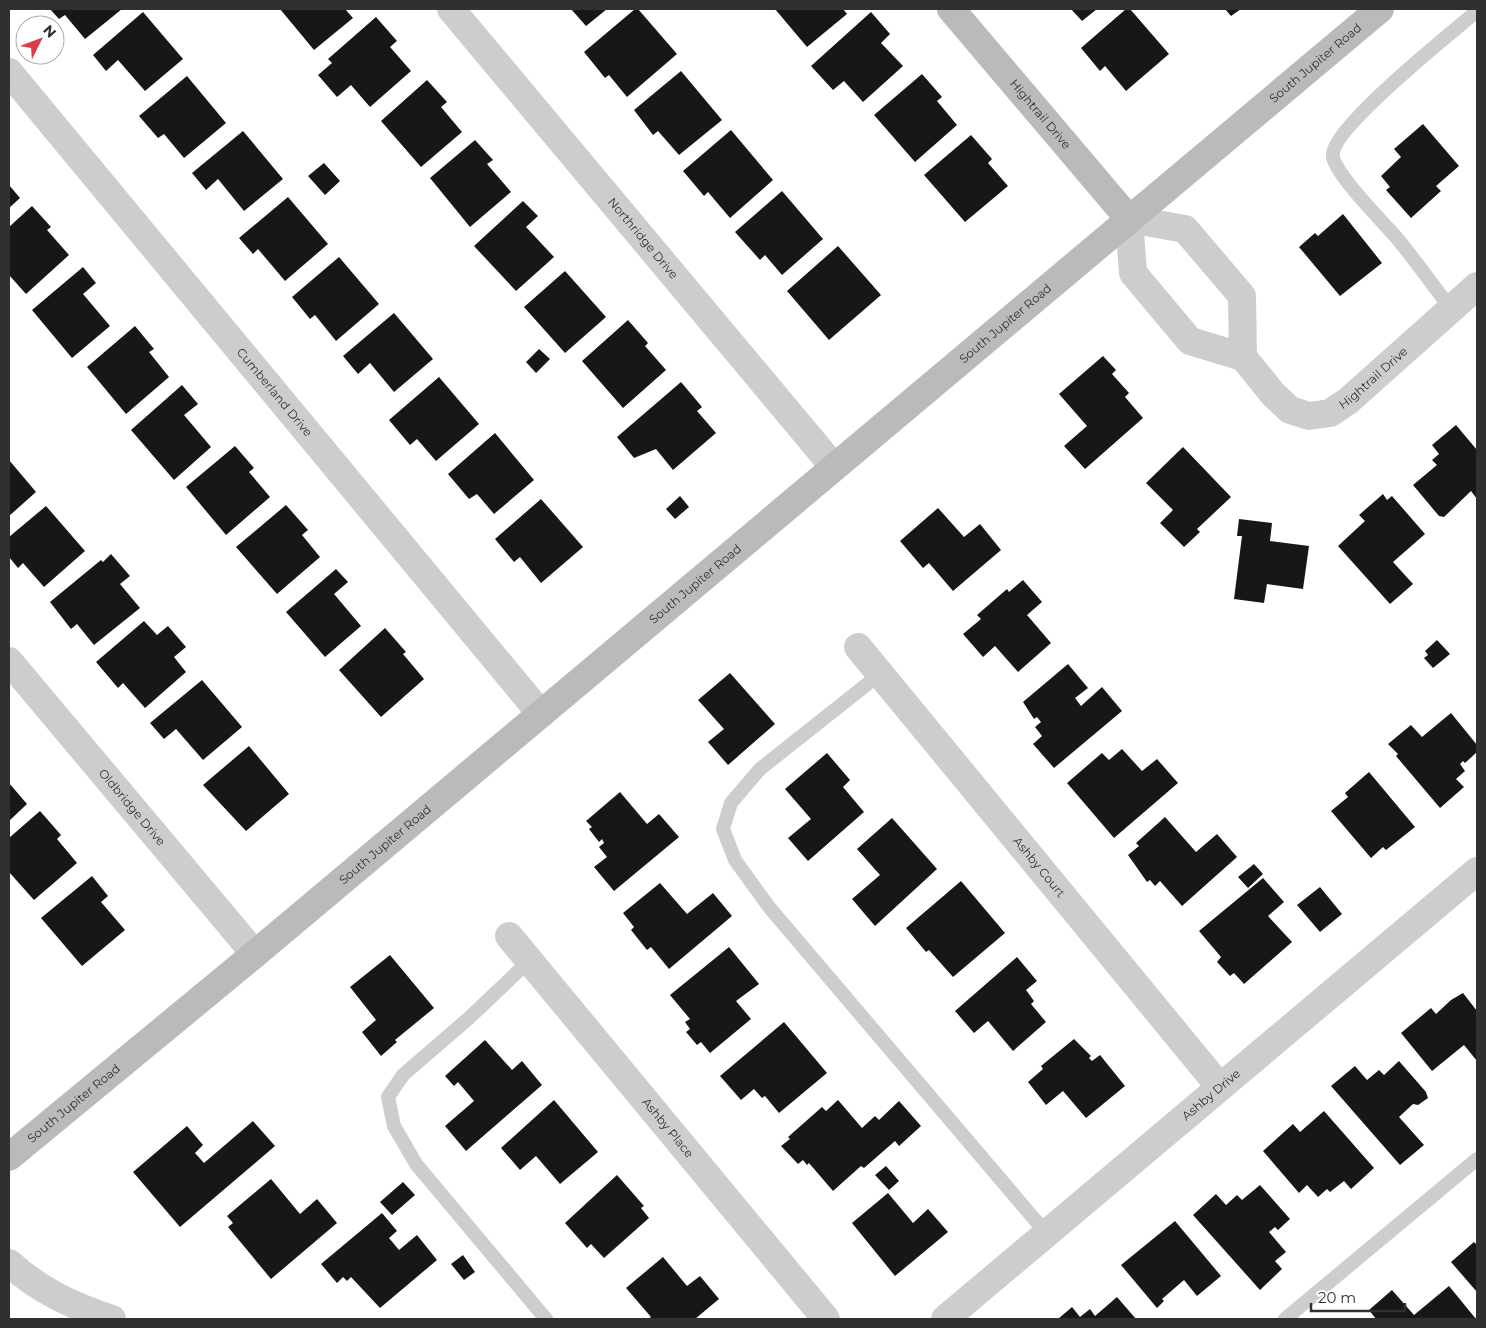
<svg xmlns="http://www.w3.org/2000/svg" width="1486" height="1328" viewBox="0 0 1486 1328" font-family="Montserrat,sans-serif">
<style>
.building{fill:#171717}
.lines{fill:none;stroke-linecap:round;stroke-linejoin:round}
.lane{stroke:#cdcdcd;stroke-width:14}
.street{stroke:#cdcdcd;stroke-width:28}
.secondary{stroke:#bababa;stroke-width:28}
.labels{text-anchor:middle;stroke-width:5;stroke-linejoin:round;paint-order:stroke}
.street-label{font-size:12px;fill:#303030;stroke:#fff}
</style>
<rect width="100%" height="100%" fill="#fff"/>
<path class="building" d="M50,9h72l-37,30 -20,-24 -6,4z
M280,9h65l8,9 -39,32z
M571,9h36l-21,17z
M635,9h3l39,45 -50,43 -18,-22 -4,3 -21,-26z
M775,9h68l4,5 -40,33z
M1071,9h26l-15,12z
M1126,9h4l39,45 -43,37 -21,-25 -5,5 -19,-23z
M1225,9h16l-10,7z
M143,12l40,47 -38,32 -27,-31 -12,11 -13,-16z
M871,12l19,22 -9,9 22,23 -40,36 -19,-21 -11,9 -22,-24z
M376,17l21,24 -7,6 21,24 -41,36 -19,-22 -14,12 -19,-22 14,-12 -4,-4z
M681,71l41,49 -43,35 -21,-24 -5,4 -19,-25z
M922,74l20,23 -5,4 20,24 -42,37 -41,-47z
M187,76l39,47 -42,35 -20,-24 -6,4 -19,-22z
M427,80l20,22 -6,5 21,25 -41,35 -40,-46z
M1423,124l36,42 -23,20 5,5 -30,27 -25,-28 4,-3 -9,-11 20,-19 -7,-8z
M731,130l42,50 -43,38 -22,-26 -4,4 -21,-25z
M243,131l40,48 -39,32 -26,-32 -12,11 -14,-17z
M971,135l21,24 -4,4 20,23 -43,36 -41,-47z
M475,140l18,20 -6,4 24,28 -41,35 -40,-49z
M324,163l16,18 -15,14 -17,-19z
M9,185l11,13 -11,10z
M782,191l41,48 -41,36 -17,-20 -5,5 -25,-28z
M288,197l40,47 -43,37 -27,-32 -5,5 -14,-16z
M523,201l15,15 -12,11 28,30 -38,34 -42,-45z
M32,206l19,21 -4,3 22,25 -43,39 -17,-19v-48z
M1343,214l39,49 -42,33 -41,-49 16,-14 3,3z
M838,246l43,49 -52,45 -42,-49z
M339,257l40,47 -43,37 -21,-26 -5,4 -18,-22z
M83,267l13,16 -13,11 27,32 -38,32 -40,-48z
M565,271l41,46 -41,36 -41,-46z
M394,313l39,46 -39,33 -24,-29 -12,11 -15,-18z
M628,320l20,23 -3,3 21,24 -43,38 -41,-47z
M135,326l19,23 -5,3 20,25 -43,37 -39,-47z
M539,349l11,10 -14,14 -10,-11z
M1103,356l13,14 -4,4 17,19 -4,4 18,21 -58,51 -21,-23 23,-20 -28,-32z
M439,377l40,47 -43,37 -19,-22 -7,6 -21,-25z
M681,382l21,25 -5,4 19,22 -43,37 -17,-21 -22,9 -17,-21z
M182,385l16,19 -14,11 27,32 -37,33 -43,-50z
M1456,425l21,25v49l-6,-8 -27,26 -5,-1 -26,-31 24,-20 -5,-5 7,-6 -7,-9z
M495,433l39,47 -40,34 -17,-20 -8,5 -21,-25z
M235,446l19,22 -5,4 21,25 -44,38 -40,-48z
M1183,447l48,50 -34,32 3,3 -16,15 -24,-24 13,-13 -27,-27z
M9,460l27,32 -27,24z
M1383,494l4,6 5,-4 33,38 -32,28 20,22 -23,20 -52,-58 27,-25 -6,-6z
M680,496l9,11 -14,12 -9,-10z
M541,499l42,48 -42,36 -21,-26 -6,5 -19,-23z
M286,505l22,25 -6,5 18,22 -43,37 -41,-47z
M46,506l39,45 -41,36 -21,-24 -5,5 -9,-11v-20z
M938,508l26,29 16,-13 21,26 -48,41 -24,-28 -6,5 -23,-27z
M1239,519l33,4 -2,18 39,5 -6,43 -36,-5 -3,19 -30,-4 8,-63h-5z
M111,554l19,22 -10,8 20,24 -46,37 -17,-21 -6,5 -21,-27 51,-42 2,2z
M336,569l12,13 -14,12 27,32 -36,31 -39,-45z
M1023,580l19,22 -15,13 24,28 -33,29 -23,-26 -12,11 -20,-23 18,-15 -4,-4 30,-26 2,3z
M144,621l13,14 11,-9 18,21 -12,10 12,15 -41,36 -22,-25 -5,5 -22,-26z
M385,628l21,24 -3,2 21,25 -43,38 -42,-47z
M1437,640l13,14 -17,14 -9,-10 4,-3 -3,-4z
M1068,664l20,24 -13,10 6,8 21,-19 20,24 -68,57 -21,-24 9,-8 -7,-9 6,-5 -4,-5 -3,2 -11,-17z
M730,673l45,51 -47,41 -20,-23 16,-13 -26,-29z
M202,680l40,47 -39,33 -27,-31 -12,10 -14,-16z
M1451,713l26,32v7l-12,11 -2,-2 -3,3 5,7 -9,8 8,8 -24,21 -44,-52 2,-2 -10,-10 23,-19 11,12z
M249,746l40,48 -43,37 -43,-46z
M1122,749l20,22 15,-12 21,24 -64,55 -47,-55 35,-30 7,7z
M827,753l23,27 -7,7 21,25 -56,49 -20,-23 23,-19 -26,-30z
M1369,772l46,55 -29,23 -3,-3 -12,11 -40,-47 17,-14 -3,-4z
M9,783l18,21 -18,17z
M620,792l27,32 12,-10 20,23 -65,54 -20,-24 13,-10 -8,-10 5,-4 -2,-4 -3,3 -10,-13 3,-2 -6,-6z
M40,811l21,24 -4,4 20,24 -43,37 -25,-28v-34z
M1165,817l31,35 21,-18 20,23 -55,49 -22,-25 -5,5 -5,-6 -3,2 -19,-27 11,-9 -3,-3z
M892,818l45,51 -62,57 -23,-27 28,-24 -23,-26z
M1254,864l9,10 -15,14 -10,-11z
M92,876l16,20 -7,6 24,28 -43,36 -41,-48z
M1263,878l21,24 -16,14 24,26 -48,42 -10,-11 -4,3 -13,-14 4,-5 -22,-26z
M961,881l44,52 -52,44 -24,-27 -3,2 -20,-24z
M660,883l27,31 26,-21 19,23 -63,53 -18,-22 -4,3 -16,-20 3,-3 -11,-14z
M1320,887l22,27 -22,18 -23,-27z
M729,947l30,37 -23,17 15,18 -41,34 -9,-11 -4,3 -11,-13 4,-3 -5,-7 5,-3 -20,-24z
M390,955l44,53 -39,32 2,2 -16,14 -19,-24 14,-12 -26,-33z
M1017,957l20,24 -11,9 8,11 -3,3 15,18 -33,29 -25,-30 -14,12 -19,-22z
M1463,993l14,18v50l-13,-16 -32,26 -31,-38 30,-25 5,6 15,-14z
M784,1022l43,51 -48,40 -14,-17 -3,2 -8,-9 -13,11 -21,-24z
M1074,1039l17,17 -2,2 3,3 8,-6 25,31 -39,32 -23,-27 -17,14 -18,-23 15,-13 -2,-3z
M485,1040l27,30 10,-9 20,24 -76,66 -21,-25 29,-25 -16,-19 -4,4 -9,-10z
M1399,1061l27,31 2,6 -10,7 -5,-1 -14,13 25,28 -24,20 -69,-79 24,-20 12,14 12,-10 5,5z
M554,1100l44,52 -38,32 -24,-28 -16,14 -19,-22z
M838,1100l24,28 13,-12 4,4 20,-19 22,25 -22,20 -4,-5 -31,27 -3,-2 -28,25 -24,-28 -2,2 -4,-5 -5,4 -17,-18 9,-7 -2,-2 34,-30 4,4z
M1324,1111l50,57 -23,21 -7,-8 -14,11 -3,-3 -9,8 -11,-12 -8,8 -36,-42 30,-27 7,8z
M253,1121l22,25 -95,81 -47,-55 54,-46 16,19 -8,8 9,10z
M886,1166l13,15 -10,9 -14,-15z
M617,1175l27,31 -3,2 8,10 -45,40 -13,-14 -4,4 -22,-25z
M271,1179l29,35 17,-15 20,24 -66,56 -43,-52 5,-4 -6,-7z
M403,1182l12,13 -23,20 -12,-13z
M1260,1185l30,34 -12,11 -3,-3 -6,5 17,20 -11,9 7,8 -22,21 -67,-75 23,-21 10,11 11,-10 5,5z
M888,1193l25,30 15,-14 20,23 -53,44 -43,-53z
M382,1213l15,18 -8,7 10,12 18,-15 20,25 -57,48 -29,-31 -4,4 -4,-4 -6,6 -16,-19z
M1175,1221l46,55 -24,20 -13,-16 -22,19 2,2 -7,7 -36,-43z
M1474,1242l3,3v47l-26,-30z
M463,1255l12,17 -11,8 -13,-16z
M663,1257l24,29 13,-10 19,23 -24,20h-47l3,-2 -25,-29z
M1449,1286l27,33h-100l-7,-9 23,-20 22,25z
M1117,1297l19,22h-78l14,-12 8,10 10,-8 5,7z"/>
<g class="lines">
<path class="lane" d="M1451,309c-18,-24 -36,-49 -55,-72 -15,-17 -59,-61 -63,-80 -5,-27 121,-126 144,-146
M880,674l-120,95 -29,34 -8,26 12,31 34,47 278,327
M529,961l-60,57 -66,57 -15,22 6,29 22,38 130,155
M1285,1319l192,-160"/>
<g class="street">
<path id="s1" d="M451,9l383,458"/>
<path id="s2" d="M9,72l532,642"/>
<path id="s3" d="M1243,357l-1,-61 -57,-67 -56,-10 4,54 57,68 53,16 30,37 17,16 19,6 21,-3 18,-12 129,-115"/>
<path id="s4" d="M858,647l362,440"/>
<path id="s5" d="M9,661l246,293"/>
<path id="s6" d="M509,936l317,383"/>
<path d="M9,1263c31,28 64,43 103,56"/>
<path id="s7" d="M945,1319l532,-448"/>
</g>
<g class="secondary">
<path id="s8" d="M951,9l178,210"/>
<path id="s9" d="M9,1157l246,-203 1125,-945"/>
</g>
</g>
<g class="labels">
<g class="street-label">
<text dy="4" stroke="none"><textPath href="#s9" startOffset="1704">South Jupiter Road</textPath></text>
<text dy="4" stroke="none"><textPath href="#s8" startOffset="138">Hightrail Drive</textPath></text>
<text dy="4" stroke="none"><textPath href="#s1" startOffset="299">Northridge Drive</textPath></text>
<text dy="4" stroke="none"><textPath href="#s9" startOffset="1299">South Jupiter Road</textPath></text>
<text dy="4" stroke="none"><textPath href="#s3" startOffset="572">Hightrail Drive</textPath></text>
<text dy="4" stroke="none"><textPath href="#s2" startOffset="416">Cumberland Drive</textPath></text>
<text dy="4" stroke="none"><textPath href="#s9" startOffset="894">South Jupiter Road</textPath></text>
<text dy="4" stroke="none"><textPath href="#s5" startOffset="191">Oldbridge Drive</textPath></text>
<text dy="4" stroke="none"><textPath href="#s9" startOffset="489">South Jupiter Road</textPath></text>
<text dy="4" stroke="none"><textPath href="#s4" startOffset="285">Ashby Court</textPath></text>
<text dy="4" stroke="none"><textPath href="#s7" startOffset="348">Ashby Drive</textPath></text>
<text dy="4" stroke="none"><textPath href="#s9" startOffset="84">South Jupiter Road</textPath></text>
<text dy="4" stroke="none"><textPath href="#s6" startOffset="249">Ashby Place</textPath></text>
</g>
</g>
<rect width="1486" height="1328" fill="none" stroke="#303030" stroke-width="20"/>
<g transform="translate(40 40) rotate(48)"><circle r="24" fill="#ffffff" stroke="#acacac"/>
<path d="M0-4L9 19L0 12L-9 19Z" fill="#db3d49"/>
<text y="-8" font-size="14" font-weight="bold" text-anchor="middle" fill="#303030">N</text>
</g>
<path d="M1311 1303v8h94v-8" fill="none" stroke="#303030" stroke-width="2.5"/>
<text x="1318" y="1303" font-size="15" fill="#303030" stroke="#ffffff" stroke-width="4" paint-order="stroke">20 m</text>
</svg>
